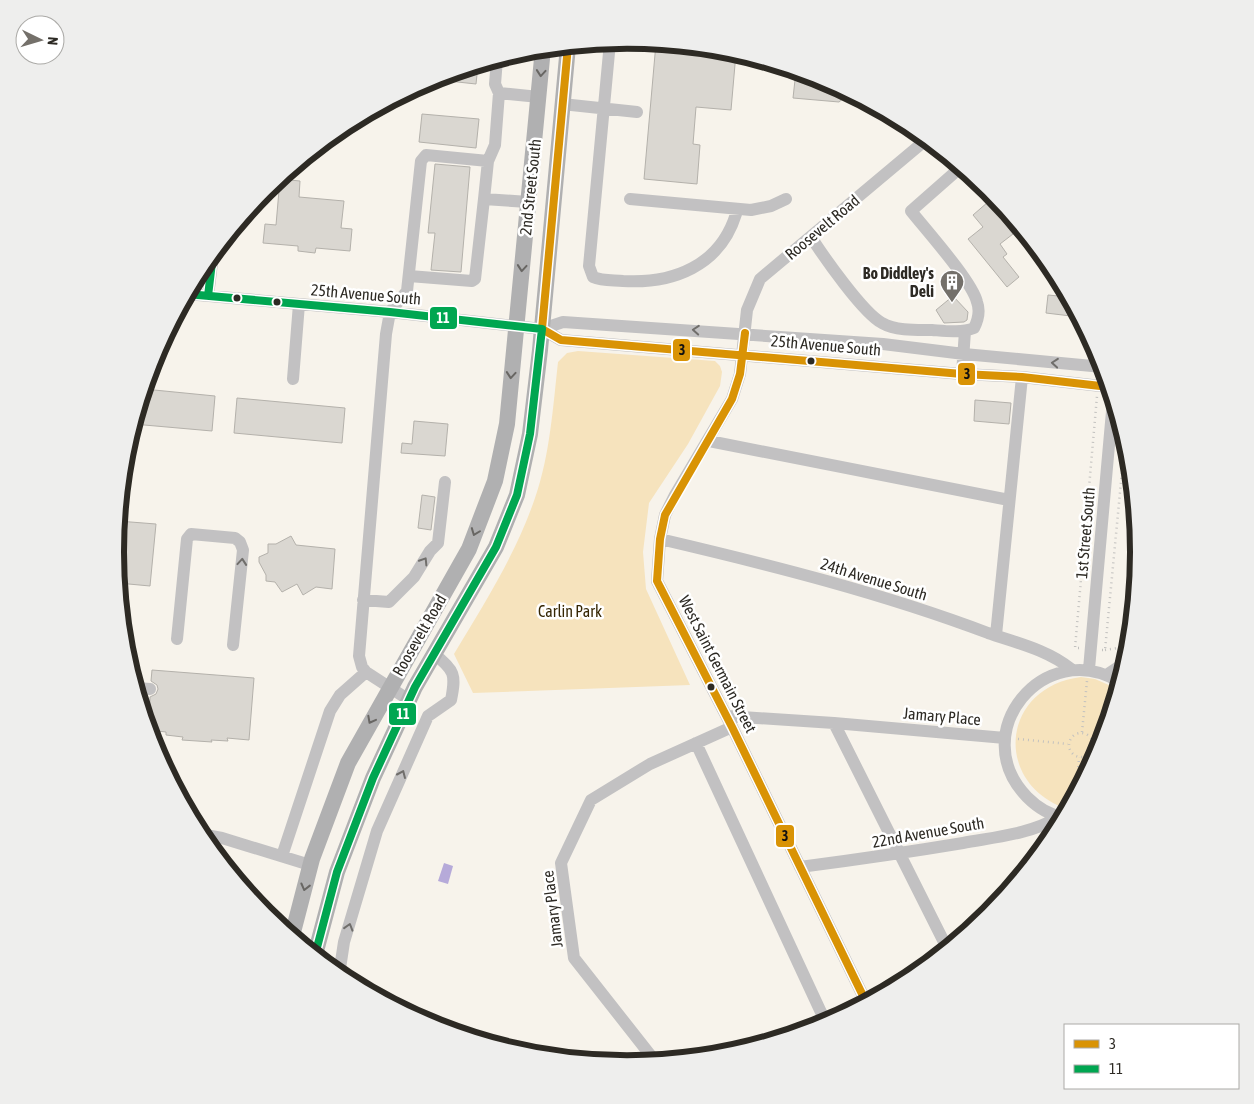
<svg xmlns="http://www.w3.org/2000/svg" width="1254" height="1104" viewBox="0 0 1254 1104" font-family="'Asap Condensed',sans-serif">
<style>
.green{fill:#f6e3bd}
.water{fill:#b6aad9}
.building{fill:#dad7d1;stroke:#b4b1ab}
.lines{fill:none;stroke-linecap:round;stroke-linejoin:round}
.path{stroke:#c2c1bf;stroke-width:2.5;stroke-dasharray:1 4;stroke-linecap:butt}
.minor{stroke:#c2c1c2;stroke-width:12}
.major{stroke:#b0b0b1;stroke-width:16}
.bus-1-casing{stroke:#fff;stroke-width:11}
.bus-2-casing{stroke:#fff;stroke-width:11}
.bus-1{stroke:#d99305;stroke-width:8}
.bus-2{stroke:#00a651;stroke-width:8}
.oneway{stroke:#686663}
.oneway2{stroke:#706e6b}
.bus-dot{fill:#2d2a24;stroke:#fff;stroke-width:2}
.labels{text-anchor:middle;stroke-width:5;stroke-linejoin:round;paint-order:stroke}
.street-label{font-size:16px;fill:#2d2a24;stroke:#fff}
.poi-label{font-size:16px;font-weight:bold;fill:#2d2a24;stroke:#fff;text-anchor:end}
.park-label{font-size:16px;fill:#362704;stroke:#fff}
.rim{fill:none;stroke:#2d2a24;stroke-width:6}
.line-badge{stroke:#fff;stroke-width:2}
.badge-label{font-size:14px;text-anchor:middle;font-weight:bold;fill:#fff}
.pale-badge-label{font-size:14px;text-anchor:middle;font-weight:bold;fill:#111}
</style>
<rect width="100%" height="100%" fill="#f7f3eb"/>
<path class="green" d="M578,351l137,10 5,5 2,6 -2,14 -32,58 -39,59 -6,49 3,37 44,96 -217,8 -19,-39c30,-50 62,-100 81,-156 15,-43 18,-91 23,-136l9,-9z
M1081,677l14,2 23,10 -18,59 -33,61c-75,-26 -66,-122 14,-132z"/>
<path class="water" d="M444,863l9,3 -5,18 -10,-3z"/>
<path class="building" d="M656,43l80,10 -5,57 -35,-3 -3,37 7,1 -3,39 -53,-5z
M478,65l-2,19 -46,-5h1z
M796,71l27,8 27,14 -11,9 -46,-4z
M422,114l57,5 -3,29 -57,-6z
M435,164l35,3 -9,105 -30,-2 4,-37h-7z
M280,179l20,2 -1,16 45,4 -3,27 11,1 -2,22 -34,-3 -1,5 -17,-2v-5l-35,-3 2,-19 11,1z
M988,202l25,32 -13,10 7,10 -4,3 16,20 -12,10 -39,-48 15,-12 -10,-12z
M1048,295l21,2 10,20 -33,-4z
M953,296l15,16 -1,8 -3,2 -20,1 -8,-13z
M144,389l71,7 -3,35 -79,-7z
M237,398l108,10 -3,35 -108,-10z
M975,400l36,3 -2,21 -35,-3z
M414,421l34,3 -3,32 -44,-3 1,-10 10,1z
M422,495l13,2 -4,33 -13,-2z
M118,521l38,3 -6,62 -32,-3 -3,-31z
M291,536l5,9 39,4 -3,40 -16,-2 -13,8 -6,-11 -15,8 -7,-10 -9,-1v-6l-7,-13v-5l9,-4v-9h8z
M152,670l102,8 -5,62 -22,-2 1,3 -17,-1 1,2 -30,-2 1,-3 -17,-2v-3l-17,-2 1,-33 6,-3 2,-5 -1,-4 -6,-4z"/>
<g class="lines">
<path class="path" d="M1079,648h-4l22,-252
M1102,650h3l20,-210
M1105,650l25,-4
M1082,732l5,-51
M1069 745a12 12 0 1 1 24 0a12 12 0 1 1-24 0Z
M1018,739l50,5
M1093,746l7,1
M1077,792l2,-35"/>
<path class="minor" d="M610,42l-21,224 4,11c9,4 20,3 30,4 50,3 97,-15 113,-67
M497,59l-2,25 4,9 40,4
M499,93l-4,52 -7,16 -4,38 44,3
M562,104l75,8
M630,199l121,11 20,-4 15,-7
M811,237c13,20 52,76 71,86 14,8 35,7 50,7 14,1 29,3 42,-2 4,-8 6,-18 3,-26 -5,-21 -51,-72 -66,-91l50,-44
M409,276l63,5 3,-2 9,-80
M187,294l203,18 152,17 21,-7 320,22 81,10 139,13
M208,296l5,-42
M542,329l19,11 401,34 60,3 87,10
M962,374l3,-43
M293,379l6,-75
M709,441l300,59
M660,539c111,26 222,54 328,94 29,10 60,17 83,36
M363,600l26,2 25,-25 16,-26 8,-8 7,-61
M996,635l26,-258
M177,639l10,-100 4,-5 44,4 5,4 3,8 -10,95
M1089,669l24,-269
M1108,674l18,-12
M136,688l14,1
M409,700l-43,-28 -4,-5 -3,-11 27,-322 4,-22 17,-21 14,-130 5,-6 62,6
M727,716l107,7 171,15
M834,723l113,225
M696,743l130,280
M1063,817c-14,-2 -27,-11 -36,-20 -62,-64 17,-161 93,-115
M200,834l22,4 88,27
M282,856l48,-145 10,-16 26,-23
M800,867c54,-7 109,-15 163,-24 32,-6 68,-9 96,-26
M339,975l5,-33 33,-111 51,-115 23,-16c5,-25 4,-30 -17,-46
M866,1002l-134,-275 -75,-146 3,-42 5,-24 10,-20 57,-96 8,-25 7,-64 13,-31 167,-140
M655,1061l-81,-103 -13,-95 30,-63 59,-36 82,-37"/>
<path class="major" d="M292,936l20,-77 36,-96 121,-214 26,-68 12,-57 36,-376
M315,955l22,-83 36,-94 42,-91 81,-140 21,-52 13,-61 10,-84 28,-304"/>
<defs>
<path id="bus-1" d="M542,329l19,11 401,34 60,3 87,10
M542,329l26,-283
M745,333l-5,41 -8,25 -67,116 -5,24 -3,42 75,146 134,275"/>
<path id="bus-2" d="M187,294l203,18 152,17 -12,105 -13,61 -21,52 -81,140 -42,91 -36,94 -22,83
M208,296l5,-42"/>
</defs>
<use href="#bus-1" class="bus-1-casing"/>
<use href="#bus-2" class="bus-2-casing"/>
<use href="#bus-1" class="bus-1"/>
<use href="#bus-2" class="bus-2"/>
</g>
<defs><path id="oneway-chevron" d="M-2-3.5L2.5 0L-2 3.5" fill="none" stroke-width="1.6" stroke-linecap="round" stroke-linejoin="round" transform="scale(1.25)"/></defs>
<g class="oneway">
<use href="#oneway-chevron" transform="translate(541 73) rotate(95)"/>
<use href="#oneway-chevron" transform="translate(522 268) rotate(95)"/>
<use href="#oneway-chevron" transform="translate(511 375) rotate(95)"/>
<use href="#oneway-chevron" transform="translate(475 532) rotate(111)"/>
<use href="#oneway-chevron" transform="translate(371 720) rotate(118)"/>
<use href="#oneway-chevron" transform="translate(305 887) rotate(104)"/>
</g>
<g class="oneway2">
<use href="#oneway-chevron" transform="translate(696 330) rotate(-176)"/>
<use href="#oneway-chevron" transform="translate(1055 363) rotate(-175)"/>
<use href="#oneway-chevron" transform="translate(424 561) rotate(-58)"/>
<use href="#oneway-chevron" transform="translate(242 562) rotate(-85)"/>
<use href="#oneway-chevron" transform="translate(402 774) rotate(-66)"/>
<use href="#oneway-chevron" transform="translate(349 927) rotate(-73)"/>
</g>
<defs>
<symbol id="building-pin" viewBox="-11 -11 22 30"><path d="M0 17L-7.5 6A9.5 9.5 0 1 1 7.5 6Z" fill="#74706a" stroke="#fff"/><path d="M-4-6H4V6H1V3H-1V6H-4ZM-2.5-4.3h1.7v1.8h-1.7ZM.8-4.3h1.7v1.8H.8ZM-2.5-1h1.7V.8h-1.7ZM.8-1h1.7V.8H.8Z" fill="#fff"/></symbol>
</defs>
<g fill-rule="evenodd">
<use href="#building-pin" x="938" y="268" width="28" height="38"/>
</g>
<g class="bus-dot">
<circle cx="237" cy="298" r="4.5"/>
<circle cx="277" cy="302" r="4.5"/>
<circle cx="811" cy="361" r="4.5"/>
<circle cx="711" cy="687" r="4.5"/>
</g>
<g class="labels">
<g class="street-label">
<text transform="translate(530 187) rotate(-84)" y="6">2nd Street South</text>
<text transform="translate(822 227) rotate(-40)" y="6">Roosevelt Road</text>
<text transform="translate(366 294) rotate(5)" y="6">25th Avenue South</text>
<text transform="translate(826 345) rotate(5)" y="6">25th Avenue South</text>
<text transform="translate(1085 533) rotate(-85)" y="6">1st Street South</text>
<text transform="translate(874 579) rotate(17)" y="6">24th Avenue South</text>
<text transform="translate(419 635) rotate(-60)" y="6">Roosevelt Road</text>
<text transform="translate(718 664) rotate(63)" y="6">West Saint Germain Street</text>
<text transform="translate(942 716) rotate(5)" y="6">Jamary Place</text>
<text transform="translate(928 832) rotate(-10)" y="6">22nd Avenue South</text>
<text transform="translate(552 909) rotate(-97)" y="6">Jamary Place</text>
</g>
<g class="poi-label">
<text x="934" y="279">Bo Diddley's<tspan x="934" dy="18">Deli</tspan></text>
</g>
<g class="park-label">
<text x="570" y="617">Carlin Park</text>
</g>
</g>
<path d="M0 0H1254V1104H0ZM124 552a503 503 0 1 1 1006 0a503 503 0 1 1-1006 0Z" fill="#eeeeed" fill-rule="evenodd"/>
<path class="rim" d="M124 552a503 503 0 1 1 1006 0a503 503 0 1 1-1006 0Z"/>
<g class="line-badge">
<rect x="429" y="306" width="29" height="24" rx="5" fill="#00a651"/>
<rect x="672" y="338" width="19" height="24" rx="5" fill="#d99305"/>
<rect x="957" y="362" width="19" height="24" rx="5" fill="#d99305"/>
<rect x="388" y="702" width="29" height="24" rx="5" fill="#00a651"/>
<rect x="775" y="824" width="20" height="24" rx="5" fill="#d99305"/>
</g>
<g class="badge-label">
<text x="443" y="323">11</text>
<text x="403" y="719">11</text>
</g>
<g class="pale-badge-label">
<text x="682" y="355">3</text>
<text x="967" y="379">3</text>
<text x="785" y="841">3</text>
</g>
<rect x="1064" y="1024" width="175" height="65" fill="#ffffff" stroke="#abaaa7"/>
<rect x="1074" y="1040" width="25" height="8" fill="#d99305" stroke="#abaaa7"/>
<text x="1109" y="1049" font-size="15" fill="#2d2a24">3</text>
<rect x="1074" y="1065" width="25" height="8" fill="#00a651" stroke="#abaaa7"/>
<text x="1109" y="1074" font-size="15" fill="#2d2a24">11</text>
<g transform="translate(40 40) rotate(95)"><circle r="24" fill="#ffffff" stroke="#abaaa7"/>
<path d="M0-4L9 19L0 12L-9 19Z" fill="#74706a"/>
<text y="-8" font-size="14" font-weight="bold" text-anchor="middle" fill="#2d2a24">N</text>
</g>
</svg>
